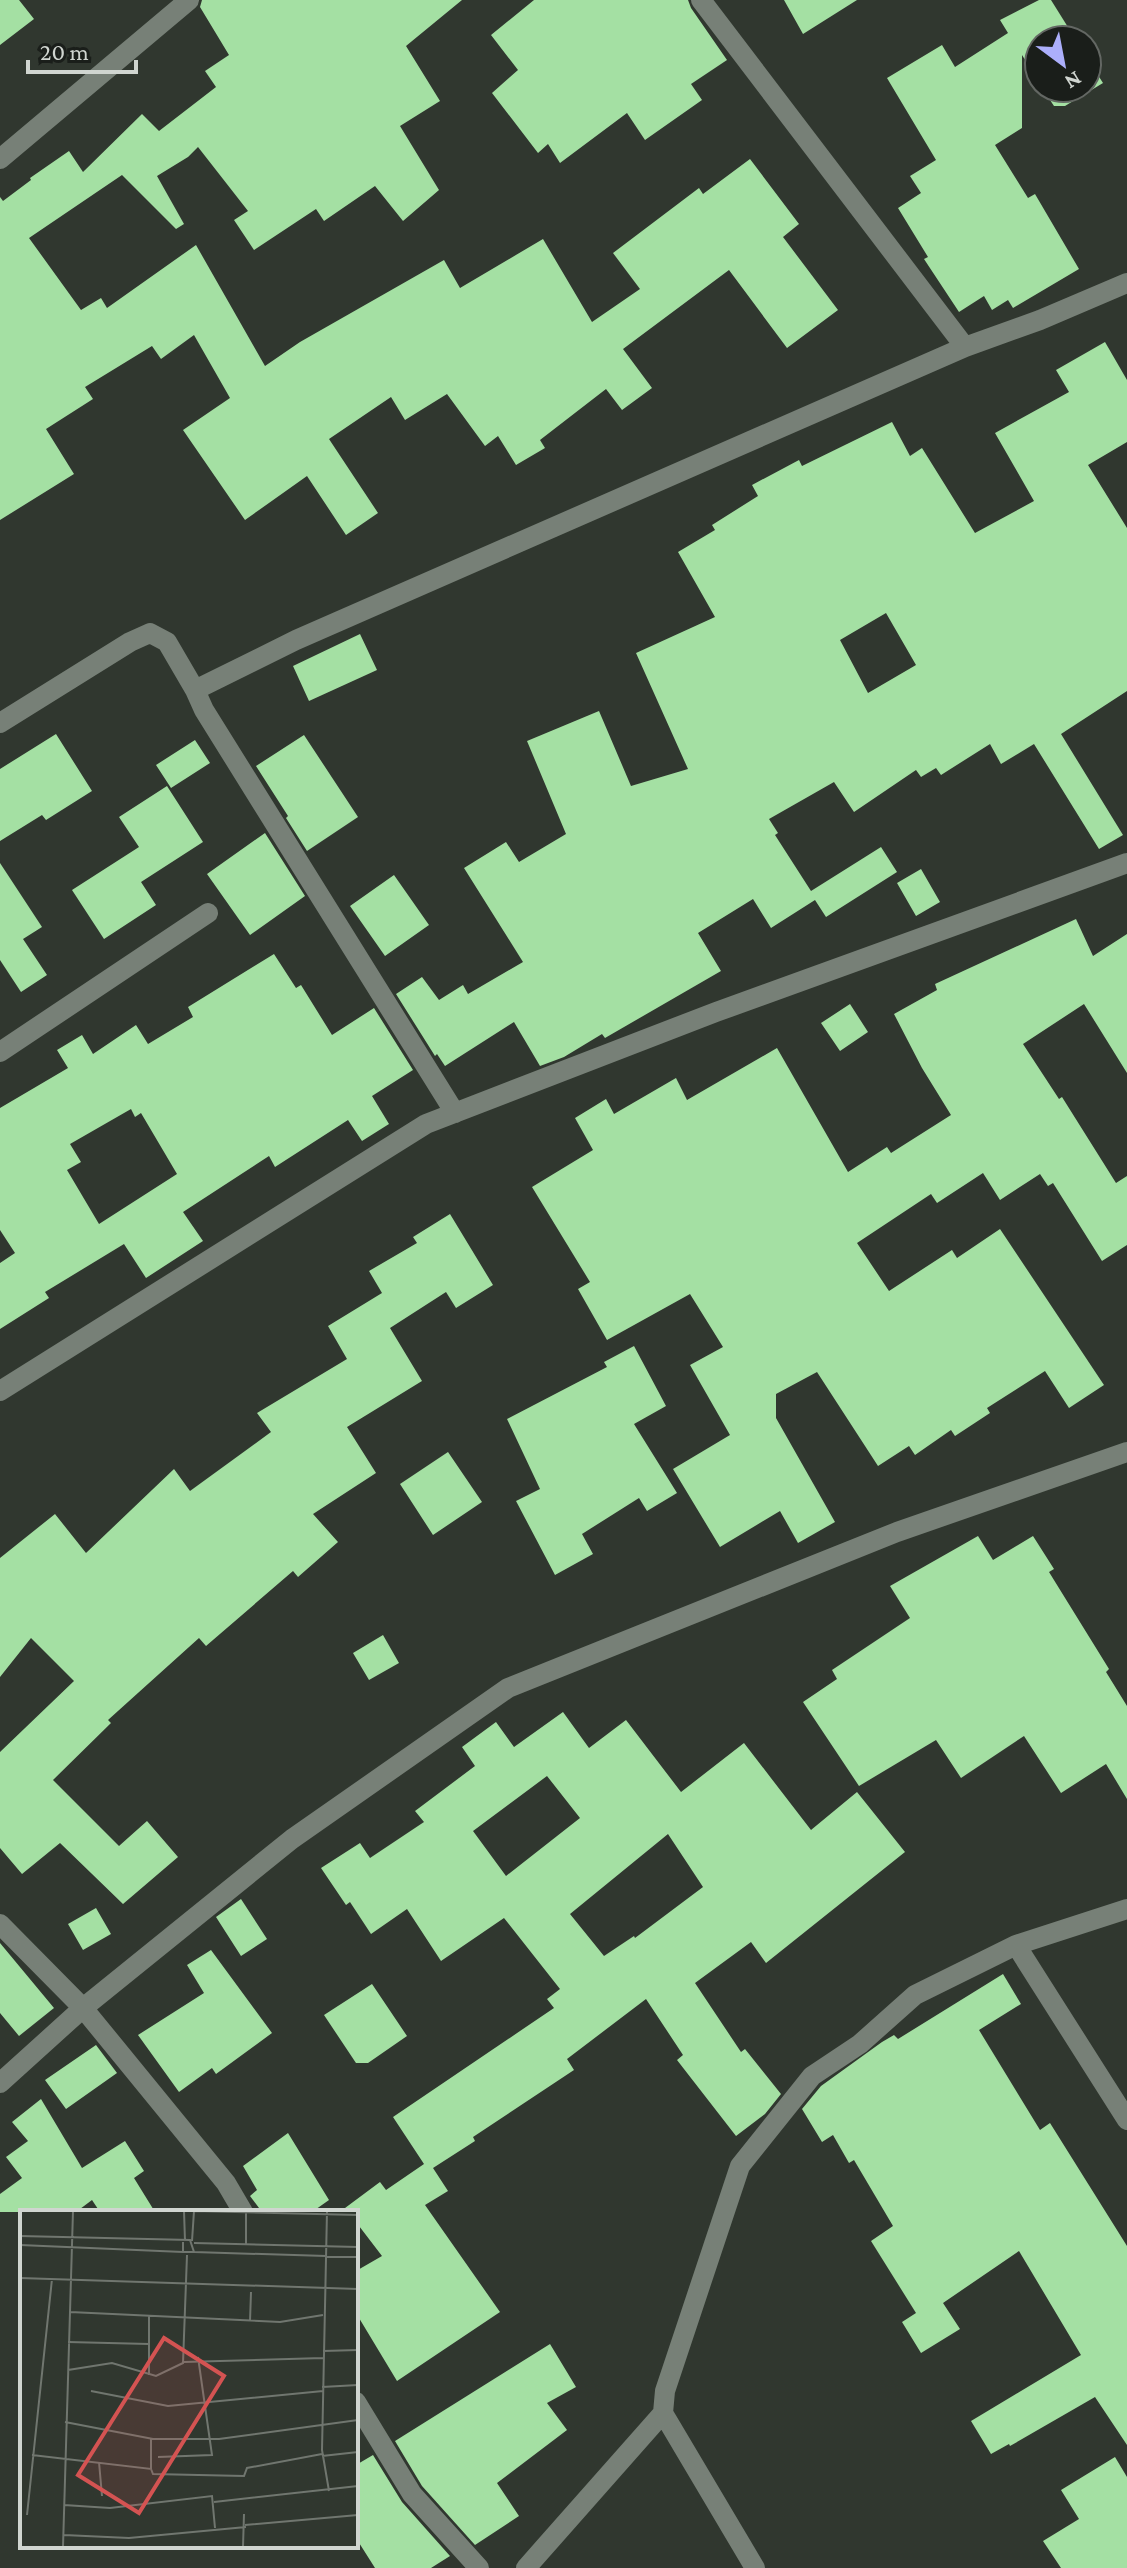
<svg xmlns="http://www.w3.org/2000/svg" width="1127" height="2568" viewBox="0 0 1127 2568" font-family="'Crimson Pro',serif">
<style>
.building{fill:#a4e0a3;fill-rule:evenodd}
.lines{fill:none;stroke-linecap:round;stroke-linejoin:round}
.minor{stroke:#778077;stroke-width:20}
.inset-road{fill:none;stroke:#70766f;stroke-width:2}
.view{fill:#d45352;fill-opacity:0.15;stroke:#d45352;stroke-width:4}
.inset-edge{fill:none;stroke:#d0d5d0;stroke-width:4}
</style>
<rect width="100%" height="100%" fill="#30372f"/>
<path class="building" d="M0,0h19l15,19 -34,26z
M202,0h260l-56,46 34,55 -40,25 39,64 -36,31 -28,-35 -51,35 -8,-12 -62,41 -20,-30 14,-9 -50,-64 -10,10 -31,19 27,48 -8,5 -54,-54 -93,63 52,72 20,-12 6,10 89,-63 69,121 35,-24 144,-82 16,28 83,-49 49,83 48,-33 -27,-36 86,-65 4,6 47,-35 49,65 -16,13 55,73 -51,38 -58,-78 -106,79 29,39 -30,22 -16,-21 -66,51 5,8 -29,17 -18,-29 -13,10 -38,-52 -42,26 -14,-23 -62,42 49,74 -32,22 -39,-59 -62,44 -62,-90 47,-32 -36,-63 -33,24 -9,-13 -67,41 8,12 -47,30 28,45 -74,46v-323l3,4 28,-21 -1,-2 39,-27 14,21 59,-58 17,17 57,-44 -11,-16 24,-16 -29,-48z
M534,0h154l3,8 36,52 -36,24 11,16 -57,40 -18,-27 -67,50 -12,-19 -10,9 -46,-60 26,-23 -27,-35z
M784,0h73l-54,34z
M1039,0h12l25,40h-37v42l-17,-27v73l-27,17 33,53 7,-4 44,75 -66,39 -5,-8 -16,10 -8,-14 -25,16 -35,-53 4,-2 -30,-49 23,-15 -11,-17 26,-16 -49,-82 55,-33 13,22 53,-34 -8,-13z
M1087,58l16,25 -38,23h-11l-12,-18h45z
M1105,342l22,38v62l-39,23 39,63v163l-66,43 62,101 -24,14 -65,-105 -33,20 -11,-20 -49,31 -5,-7 -15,9 -5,-7 -62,42 -20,-30 -65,37 9,14 -3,2 36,56 70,-44 16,25 -71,45 -11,-17 -44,28 -18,-29 -55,34 23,38 -116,67 -3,-4 -38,23 -24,9 -26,-44 -69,44 -8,-12 -2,2 -39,-62 26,-17 17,23 24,-15 5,9 55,-32 -59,-94 42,-26 13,20 47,-28 -39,-93 72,-30 32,75 57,-17 -52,-116 79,-36 -37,-65 37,-22 -3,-5 46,-29 -6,-11 47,-25 3,6 90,-44 18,34 12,-8 53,85 59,-32 -39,-68 74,-41 -13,-22zM886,613l30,52 -48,28 -28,-53z
M360,634l17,36 -68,31 -16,-35z
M56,734l36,57 -46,29 -4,-5 -42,26v-72z
M304,735l54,82 -51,34 -21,-33 2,-2 -32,-50z
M195,740l15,23 -39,25 -15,-23z
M167,786l36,56 -62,40 15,23 -52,34 -32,-49 67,-43 -20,-30z
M265,833l40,63 -55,39 -43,-61z
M0,863l42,64 -19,12 24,36 -26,17 -21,-32z
M921,869l19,33 -24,14 -19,-33z
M394,875l35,50 -44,31 -35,-50z
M1076,919l17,37 34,-22v139l-43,-69 -61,40 36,55 3,-2 54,86 11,-7v69l-25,16 -49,-78 -5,3 -8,-12 -40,26 -17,-27 -46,30 -6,-9 -74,49 32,48 63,-41 5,8 43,-29 104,156 -35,23 -24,-37 -58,37 3,5 -35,23 -4,-6 -36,25 -6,-9 -31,20 -61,-94 -41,22v24l59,104 -37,21 -18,-32 -60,36 -47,-78 57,-34 -40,-70 33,-18 -33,-53 -83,46 -29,-51 12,-7 -58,-95 61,-37 -18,-32 31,-19 8,15 62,-36 11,22 90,-52 71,124 39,-25 4,6 60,-38 -29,-47 -28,-54 43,-24 -2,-6z
M274,954l22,34 5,-3 31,50 42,-27 39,62 -41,26 17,28 -27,17 -14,-21 -73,47 -6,-11 -86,56 20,29 -57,37 -22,-34 -79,48 4,6 -49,31v-66l15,-10 -15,-23v-122l68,-40 -11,-18 25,-15 11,19 43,-29 12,19 45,-27 -5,-10zM131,1109l4,8 6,-4 36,61 -78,50 -32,-54 14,-8 -11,-18z
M850,1004l18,28 -28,19 -19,-28z
M450,1214l43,71 -37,23 -10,-16 -56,36 32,53 -75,46 29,46 -63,41 25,28 -40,35 -5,-6 -87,75 -7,-8 -91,82 3,3 -58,57 66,66 28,-25 31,36 -55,47 -63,-61 -38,31 -22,-26v-96l74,-71 -43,-43 -31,39v-119l55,-44 31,39 88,-84 16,22 81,-59 -14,-19 90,-54 -19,-33 54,-33 -13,-22 48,-28 -4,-6z
M634,1346l32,60 -32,18 43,69 -30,18 -8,-13 -57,36 11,20 -38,21 -39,-74 24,-12 -33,-70 100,-52 -3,-5z
M448,1452l34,50 -49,33 -33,-51z
M978,1536l15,24 40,-24 21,33 -5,3 60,97 -3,3 21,34v93l-21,-35 -45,29 -37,-57 -63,42 -25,-38 -77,46 -56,-84 34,-23 -5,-9 78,-52 -20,-32z
M383,1635l16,28 -30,17 -16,-27z
M563,1712l26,36 37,-28 55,72 63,-49 67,87 46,-38 48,60 -139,111 -15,-21 -56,41 46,69 4,-3 36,45 -16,20 -29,22 -59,-76 6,-5 -37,-56 -79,60 7,11 -101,67 2,4 -42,27 15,23 -23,14 75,107 -103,69 -41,-68v-42l26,-15 -26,-34v-10h-8l-3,-4 35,-26 6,8 38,-26 -31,-47 161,-109 -7,-9 13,-10 -56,-71 -63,43 -34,-52 -36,25 -21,-32 -4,3 -25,-37 39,-25 10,15 54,-36 -9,-11 60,-45 -13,-19 34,-25 18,25zM547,1776l33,42 -74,58 -33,-45zM668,1834l35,53 -68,51 -1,-2 -30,20 -34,-42z
M241,1899l26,40 -26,17 -25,-39z
M96,1908l15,26 -28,16 -15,-26z
M0,1943l54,65 -35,28 -19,-23z
M211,1950l61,83 -56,41 -4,-6 -33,24 -41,-57 66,-42 -17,-28z
M1003,1974l18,30 -42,26 61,100 10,-7 77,123v199l-32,-48 -85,49 -1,-2 -18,10 -20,-33 110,-66 -62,-104 -76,52 17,26 -39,24 -19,-31 14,-9 -45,-72 22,-15 -39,-66 -5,3 -16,-28 -11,7 -20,-33 19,-23 61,-44 12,-7 4,4z
M372,1984l35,52 -39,27h-12l-32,-48z
M96,2045l21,28 -51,36 -21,-29z
M41,2099l41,69 43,-27 19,30 -10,7 21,34h-55l-8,-12 -16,12h-76v-18l22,-16 -16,-21 22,-16 -16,-19z
M288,2133l41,67 -17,12h-50l-12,-16 7,-6 -14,-24z
M550,2344l26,43 -29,16 20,27 -70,53 22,33 -44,29 -53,-59 -27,-45z
M373,2455l29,47 48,54 -19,12h-56l-19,-30v-73z
M1115,2457l12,20v91h-66l-18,-27 36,-22 -18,-29z"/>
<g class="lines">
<path class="minor" d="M701,0l264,347
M0,159l189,-159
M0,723l130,-81 20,-9 17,9 28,48
M0,1052l208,-139
M455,1113l-251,-403 -9,-20 101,-50 669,-293 75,-27 87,-37
M0,1391l426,-267 290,-112 411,-149
M0,1924l83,84 143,175 17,29
M1016,1945l111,175
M0,2083l83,-75 209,-169 216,-151 389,-156 230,-80
M356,2402l56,92 67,74
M526,2568l137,-155
M755,2568l-92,-155 2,-22 75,-225 72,-90 48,-32 55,-49 101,-50 111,-36"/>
</g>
<g transform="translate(20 2210)">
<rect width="338" height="338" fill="#30372f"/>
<path class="inset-road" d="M164,1l1,30M174,1l164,4M307,1l-5,239 7,41M0,26l170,4 4,12h-11v-10M172,31l2,-30M174,33l164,4M226,34v-32M0,35l163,7M174,42l164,5M0,68l338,11M50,102l210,10 43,-7M230,111l1,-29M48,132l81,2M303,141l35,-1M164,152l139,-4M48,160l44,-7 44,13 27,-13 4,-108M129,165v-60M302,177l36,-2M71,181l77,15 155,-15M45,212l88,17h66l139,-19M12,245l119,14v-31M302,246l36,-4M138,247l54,-2 -14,-98M79,252l3,34M131,259l2,5 91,2 3,-8 75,-14M194,292l144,-16M44,295l46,3 102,-12 3,32M7,305l25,-236M225,315l113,-10M44,325l65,3 117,-11M43,337l10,-336M223,337l1,-33"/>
<path class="view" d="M144,128l60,38 -85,137 -61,-38z"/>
<rect width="338" height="338" class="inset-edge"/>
</g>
<g transform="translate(1063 64) rotate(148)"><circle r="38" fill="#1a1e1a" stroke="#636763" stroke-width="2"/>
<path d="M0-6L14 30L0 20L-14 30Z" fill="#acaffb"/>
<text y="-12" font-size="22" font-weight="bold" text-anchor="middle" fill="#d0d5d0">N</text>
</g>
<path d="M28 60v12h108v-12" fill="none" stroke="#d0d5d0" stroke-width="4"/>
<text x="40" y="60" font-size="24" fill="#d0d5d0" stroke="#1a1e1a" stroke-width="6" paint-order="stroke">20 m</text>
</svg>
